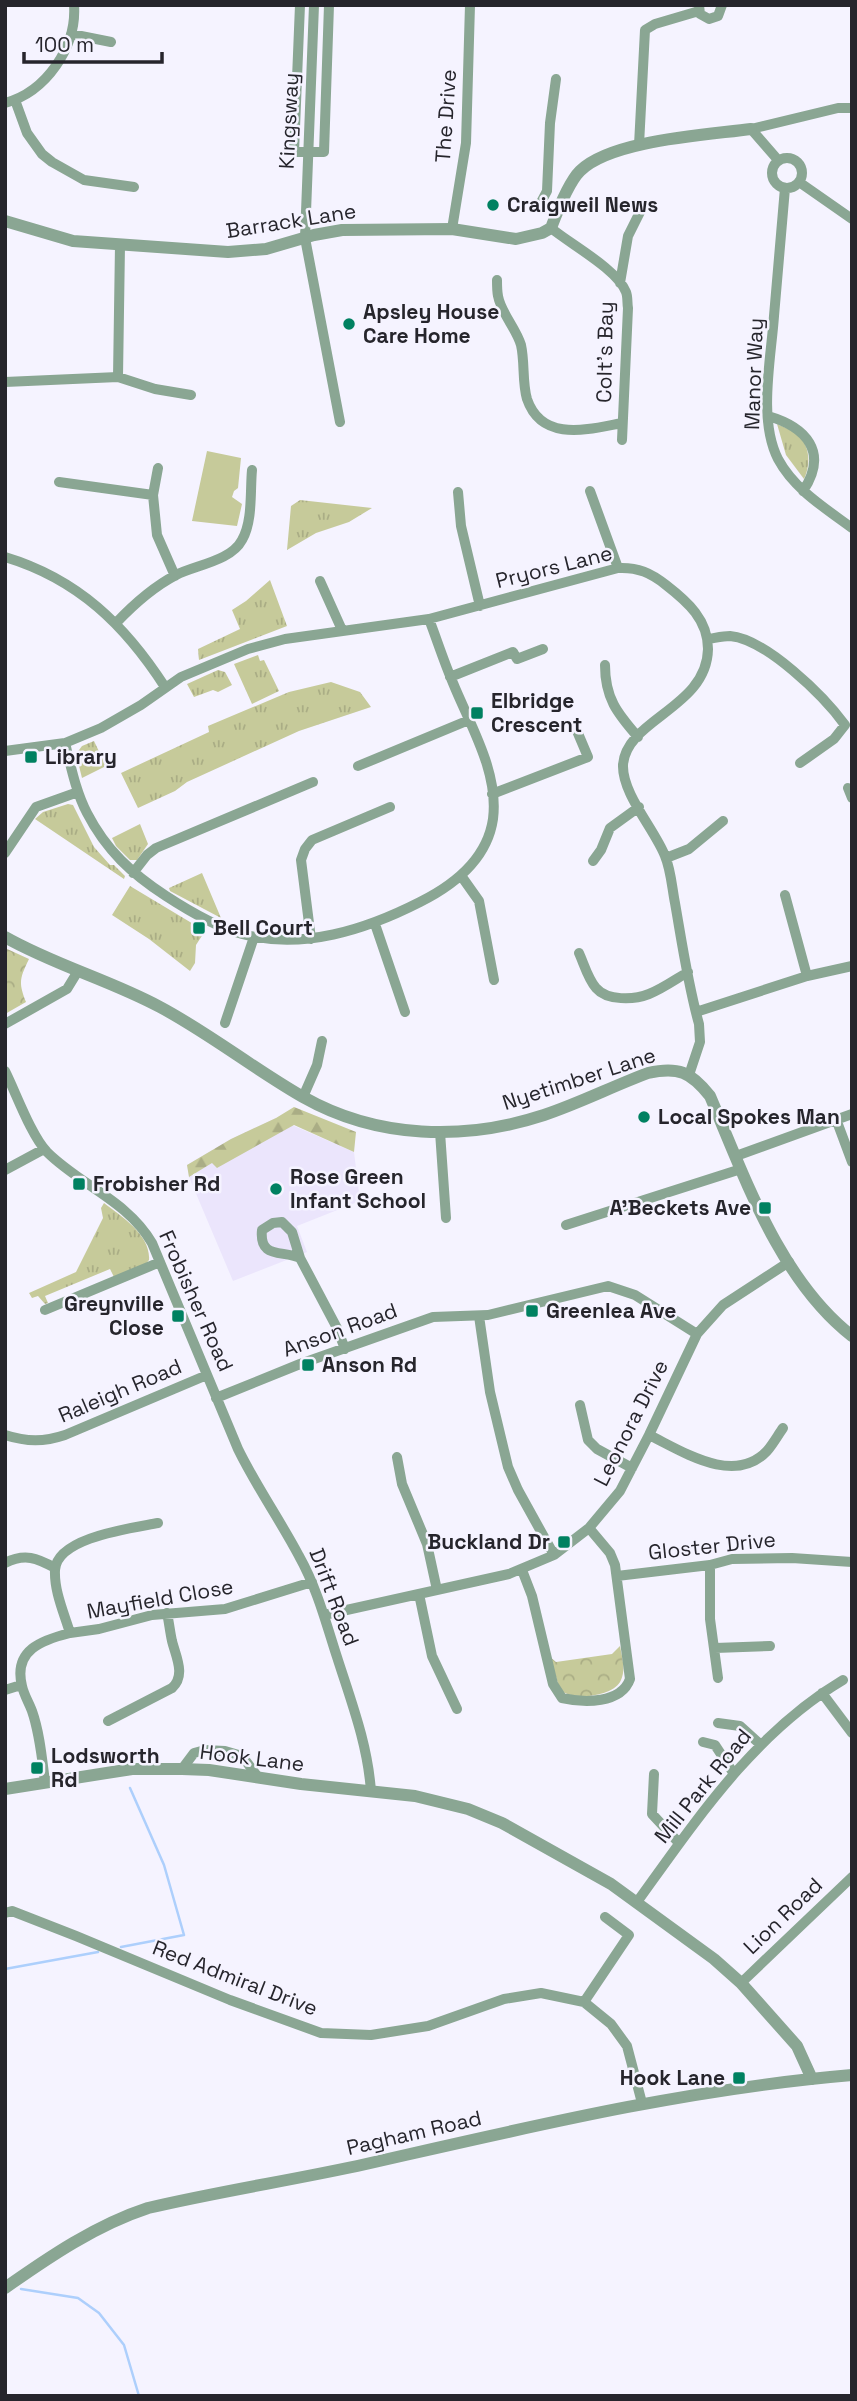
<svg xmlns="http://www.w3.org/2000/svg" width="857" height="2401" viewBox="0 0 857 2401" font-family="'Space Grotesk',sans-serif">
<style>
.built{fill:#ebe5fc}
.grass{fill:url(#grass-tufts)}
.forest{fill:url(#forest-firs)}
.park{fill:url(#park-crowns)}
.garden{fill:#c6ca9a}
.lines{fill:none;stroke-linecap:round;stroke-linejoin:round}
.stream{stroke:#adcffc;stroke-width:2.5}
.minor{stroke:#8aa693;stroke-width:10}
.tertiary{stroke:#8aa693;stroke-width:12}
.poi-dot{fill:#008161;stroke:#f5f3ff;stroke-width:2.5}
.labels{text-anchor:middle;stroke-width:5;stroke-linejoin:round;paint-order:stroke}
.street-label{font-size:21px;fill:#26252c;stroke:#f5f3ff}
.poi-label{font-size:21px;font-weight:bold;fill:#26252c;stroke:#f5f3ff;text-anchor:start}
</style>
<defs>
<pattern id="grass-tufts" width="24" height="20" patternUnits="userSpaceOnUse" patternTransform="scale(1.75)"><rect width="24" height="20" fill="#c6ca9a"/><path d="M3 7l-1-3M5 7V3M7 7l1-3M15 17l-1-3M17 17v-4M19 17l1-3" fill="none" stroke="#aaad85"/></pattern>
<pattern id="forest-firs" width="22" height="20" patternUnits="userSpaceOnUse" patternTransform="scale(1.75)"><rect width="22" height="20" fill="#c6ca9a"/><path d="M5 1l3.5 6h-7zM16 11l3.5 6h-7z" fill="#aaad85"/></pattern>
<pattern id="park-crowns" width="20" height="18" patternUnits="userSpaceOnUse" patternTransform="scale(1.75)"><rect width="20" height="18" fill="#c6ca9a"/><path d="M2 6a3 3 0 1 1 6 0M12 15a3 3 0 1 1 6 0" fill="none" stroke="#aaad85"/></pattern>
</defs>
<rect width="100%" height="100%" fill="#f5f3ff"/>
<path class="built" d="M276,1118l78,34 6,49 -63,25 10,26 -74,29 -44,-104 -2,-12 44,-26z"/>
<path class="grass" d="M777,424c6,3 16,6 21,11 12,11 13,29 6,44l-18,-24z
M300,500l72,8 -23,14 -33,11 -29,17 4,-44z
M270,580l17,46 -88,34 -1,-11 42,-20 -8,-19 14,-9z
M258,655l2,6 4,-1 15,31 -27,13 -18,-40z
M218,670l7,2 7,13 -14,7 -5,-2 -19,7 -7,-13z
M331,682l29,10 11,15 -72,24 -112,51 -12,9 -37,17 -17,-35 88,-41 -1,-6 81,-34z
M94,741l12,25 -24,12 -6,-24 6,-8z
M68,804l5,1 21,42 16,18h4l11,11 -1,3 -89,-60 8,-7z
M140,824l8,20 -11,16h-7l-14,-14 -4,-8z
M202,873l19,45 -51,-27 -1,-3z
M130,886l75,45 -9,14 -1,18 -5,8 -41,-32 -37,-24z
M104,1203c17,13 47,32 45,57l-4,5 -31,12 -4,-8 -65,27 3,7 -3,1 -7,-8 -6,2 -3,-5 47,-21 27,-54 -2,-10z"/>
<path class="forest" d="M294,1107l62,25 -2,20 -60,-27 -77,43 -5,-5 -23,14 -2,-12 44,-26 45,-21z"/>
<path class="park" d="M5,948l24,11c-9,19 -11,23 -3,43l-21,12z
M620,1646c2,11 6,23 1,34 -7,17 -48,21 -61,10l-10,-33 6,5 56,-8z"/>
<path class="garden" d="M207,451l34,7 -3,30 -4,3 -2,6 10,7 -5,22 -45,-5z"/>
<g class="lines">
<path class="stream" d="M121,1947l63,-12 -20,-70 -34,-77
M5,1969l93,-17
M21,2289l57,9 21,15 25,32 15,51"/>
<path class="minor" d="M300,5l-6,147h30l5,-147
M314,5l-9,233 35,184
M699,5l1,9 9,5 9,-3 4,-11
M71,34l40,8
M15,100l12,33 15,21 10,8 32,18 50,7
M5,103c41,-11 72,-56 69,-98
M639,145l6,-115 10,-6 44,-13
M772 173a15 15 0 1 1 30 0a15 15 0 1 1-30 0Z
M778,160l-27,-31 87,-21h14
M799,182l53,37
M785,188c-4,43 -7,85 -11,128 -3,43 -16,104 4,143 16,30 47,49 74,69
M538,208l9,-17 3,-68 6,-44
M551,228c19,16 66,41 75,64 2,5 1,11 2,16l-6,132
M452,229l14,-86 4,-138
M497,280c0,5 0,11 1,16 3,17 18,32 23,49 4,18 1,37 6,54 15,44 62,30 95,24
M620,283l8,-47 16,-32
M118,377l2,-132
M5,382l113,-5 37,12 36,6
M768,416c38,11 61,36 35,75
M59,482l94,13 4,40 18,41
M590,491l28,77
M458,492l3,34 19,80
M153,495l5,-27
M5,557c73,22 120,68 160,130
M320,581l22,49
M116,623c18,-19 37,-36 60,-48 20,-10 55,-14 66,-35 11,-19 8,-49 10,-70
M708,639c7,-1 15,-3 22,-3 36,3 94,60 115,89l-11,14 -34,24
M605,665c0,33 12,48 33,72
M450,677l63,-25 4,7 26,-10
M65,743c6,24 11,49 22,70 19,37 45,61 79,83 23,15 50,31 76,38 61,16 123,-4 178,-32 34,-17 67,-42 73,-83 6,-47 -23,-94 -40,-136 -9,-21 -16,-43 -24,-64
M5,751l60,-8 36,-15 40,-23 40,-28 67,-28 37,-10 144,-20 189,-51c20,-1 33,5 48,17 22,17 42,35 42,64 -1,59 -82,70 -85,116 -1,29 32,65 42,91 6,14 7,32 10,47 7,40 13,82 24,121l1,18 -11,33
M358,766l111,-46
M848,788l4,10
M492,794l96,-37 -11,-26
M5,853l31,-46 42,-15
M666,858l23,-9 34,-28
M593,861l8,-11 9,-22 29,-21
M133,873l14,-18 9,-7 157,-66
M462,877l17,24 15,79
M785,895l22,81
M375,924l30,88
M311,939l-10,-79 4,-11 7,-9 78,-33
M579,953c5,11 9,26 17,35 11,13 38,12 53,6 13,-5 27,-15 39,-22
M696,1012l111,-36 45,-10
M225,1023l29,-86
M5,1024l62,-35 11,-18
M5,1071c11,22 26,64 42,81 33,33 81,49 105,91l86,206c18,37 42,71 61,107 18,32 27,67 38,101 14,44 31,88 34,135
M303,1097l14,-32 5,-24
M836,1119l16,43
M440,1132l6,86
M736,1156l116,-42
M5,1170l39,-21
M566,1225l175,-56
M300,1258c-18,-8 -41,1 -38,-28l11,-7 9,-1 10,10 8,26 37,70 8,21
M45,1310l115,-48
M479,1316l11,76 18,75 10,23 36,65
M216,1398l84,-34 133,-47 55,-2 120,-29 27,9 62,39
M580,1405l8,35 9,9 35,19
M5,1435c22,7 39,7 60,0l142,-60
M649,1435c33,16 85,51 118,16 6,-7 11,-16 16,-23
M397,1457l5,27 25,60 10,46
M158,1523c-25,5 -101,14 -103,47 -1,21 9,43 15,63l29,-4 53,-14 73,-6 87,-27
M5,1563c20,-10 32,-5 50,5
M710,1565v54l8,59
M522,1570l10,26 21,88 9,14c22,5 59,6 68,-19l-15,-114 -5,-12 -21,-25
M617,1576l93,-11 22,-6 60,-1 60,4
M419,1594l13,62 25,53
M324,1615l185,-41 45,-19 35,-27 31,-37 29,-56 48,-101 26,-29 66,-43
M715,1648l55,-2
M5,1690l16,-5
M822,1693l30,40
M108,1721l64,-33c14,-13 4,-31 0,-47 -2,-9 -3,-19 -5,-28
M718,1723l22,3 21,19
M703,1742l12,3 19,29
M182,1769l12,-16 11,-3 20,1 17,5 16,21
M654,1774l-2,40 27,29
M45,1782c-3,-23 -5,-48 -13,-71 -3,-8 -8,-16 -10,-25 -9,-36 20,-46 48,-53
M637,1902c60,-83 117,-169 206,-222
M5,1913l7,-2 64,25 154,64 91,33 50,2 57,-9 76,-27 37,-6 43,9 27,22 16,22 15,57
M741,1983l111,-106
M584,2002l45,-67 -24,-18"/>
<path class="tertiary" d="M5,221l68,20 155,11 38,-3 48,-14 28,-5 110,-1 64,10 26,-6 9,-5c6,-16 17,-45 29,-57 31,-31 127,-36 171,-42
M5,937c49,28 105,43 155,70 49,26 94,62 143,90 74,42 162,44 241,18 36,-12 69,-29 104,-42 30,-7 43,-1 62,23 35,82 70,184 142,240
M5,1789l127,-20h50l27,1 92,14 114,12 53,13 34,14 109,61 103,75 27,24 56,63 15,33
M5,2288c44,-31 91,-63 143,-80 72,-17 146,-28 218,-44 163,-37 320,-75 486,-89"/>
</g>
<g class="poi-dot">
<circle cx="493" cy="205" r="7"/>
<circle cx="349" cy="324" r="7"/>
<rect x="470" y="706" width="14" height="14" rx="3.5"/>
<rect x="24" y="750" width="14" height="14" rx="3.5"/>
<rect x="192" y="921" width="14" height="14" rx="3.5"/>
<circle cx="644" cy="1117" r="7"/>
<rect x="72" y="1177" width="14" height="14" rx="3.5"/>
<circle cx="276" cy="1189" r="7"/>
<rect x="758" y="1201" width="14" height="14" rx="3.5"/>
<rect x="525" y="1304" width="14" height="14" rx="3.5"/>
<rect x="171" y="1309" width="14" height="14" rx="3.5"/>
<rect x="301" y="1358" width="14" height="14" rx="3.5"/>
<rect x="557" y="1535" width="14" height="14" rx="3.5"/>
<rect x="30" y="1761" width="14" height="14" rx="3.5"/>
<rect x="732" y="2071" width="14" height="14" rx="3.5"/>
</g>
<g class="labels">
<g class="street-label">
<text transform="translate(446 116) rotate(-86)" y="7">The Drive</text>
<text transform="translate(289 121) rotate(-87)" y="7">Kingsway</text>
<text transform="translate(291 221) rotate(-9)" y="7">Barrack Lane</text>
<text transform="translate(605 352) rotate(-89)" y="7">Colt's Bay</text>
<text transform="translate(754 374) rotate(-88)" y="7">Manor Way</text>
<text transform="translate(554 567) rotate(-14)" y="7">Pryors Lane</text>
<text transform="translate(579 1079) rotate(-18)" y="7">Nyetimber Lane</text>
<text transform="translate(196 1301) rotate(66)" y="7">Frobisher Road</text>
<text transform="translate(340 1330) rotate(-20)" y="7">Anson Road</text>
<text transform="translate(120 1391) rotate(-23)" y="7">Raleigh Road</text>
<text transform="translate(631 1423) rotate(-63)" y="7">Leonora Drive</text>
<text transform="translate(712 1546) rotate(-6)" y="7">Gloster Drive</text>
<text transform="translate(334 1597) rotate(69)" y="7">Drift Road</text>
<text transform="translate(160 1599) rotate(-10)" y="7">Mayfield Close</text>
<text transform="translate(252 1758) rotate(7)" y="7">Hook Lane</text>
<text transform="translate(703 1786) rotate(-51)" y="7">Mill Park Road</text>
<text transform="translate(783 1916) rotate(-44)" y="7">Lion Road</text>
<text transform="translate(235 1978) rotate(21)" y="7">Red Admiral Drive</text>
<text transform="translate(414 2133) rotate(-13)" y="7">Pagham Road</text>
</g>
<g class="poi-label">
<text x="507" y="212">Craigweil News</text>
<text x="363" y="319">Apsley House<tspan x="363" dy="24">Care Home</tspan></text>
<text x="491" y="708">Elbridge<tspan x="491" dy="24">Crescent</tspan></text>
<text x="45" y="764">Library</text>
<text x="213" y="935">Bell Court</text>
<text x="658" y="1124">Local Spokes Man</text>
<text x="290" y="1184">Rose Green<tspan x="290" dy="24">Infant School</tspan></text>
<text x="93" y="1191">Frobisher Rd</text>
<text x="751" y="1215" text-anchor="end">A'Beckets Ave</text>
<text x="164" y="1311" text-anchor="end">Greynville<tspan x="164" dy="24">Close</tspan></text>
<text x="546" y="1318">Greenlea Ave</text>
<text x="322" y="1372">Anson Rd</text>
<text x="550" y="1549" text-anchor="end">Buckland Dr</text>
<text x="51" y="1763">Lodsworth<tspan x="51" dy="24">Rd</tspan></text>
<text x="725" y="2085" text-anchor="end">Hook Lane</text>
</g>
</g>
<rect width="857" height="2401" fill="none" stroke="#26252c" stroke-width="14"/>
<path d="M24 52v10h138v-10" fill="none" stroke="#26252c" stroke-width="3.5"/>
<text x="35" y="52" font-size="21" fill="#26252c" stroke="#f5f3ff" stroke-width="5" paint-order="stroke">100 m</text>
</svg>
